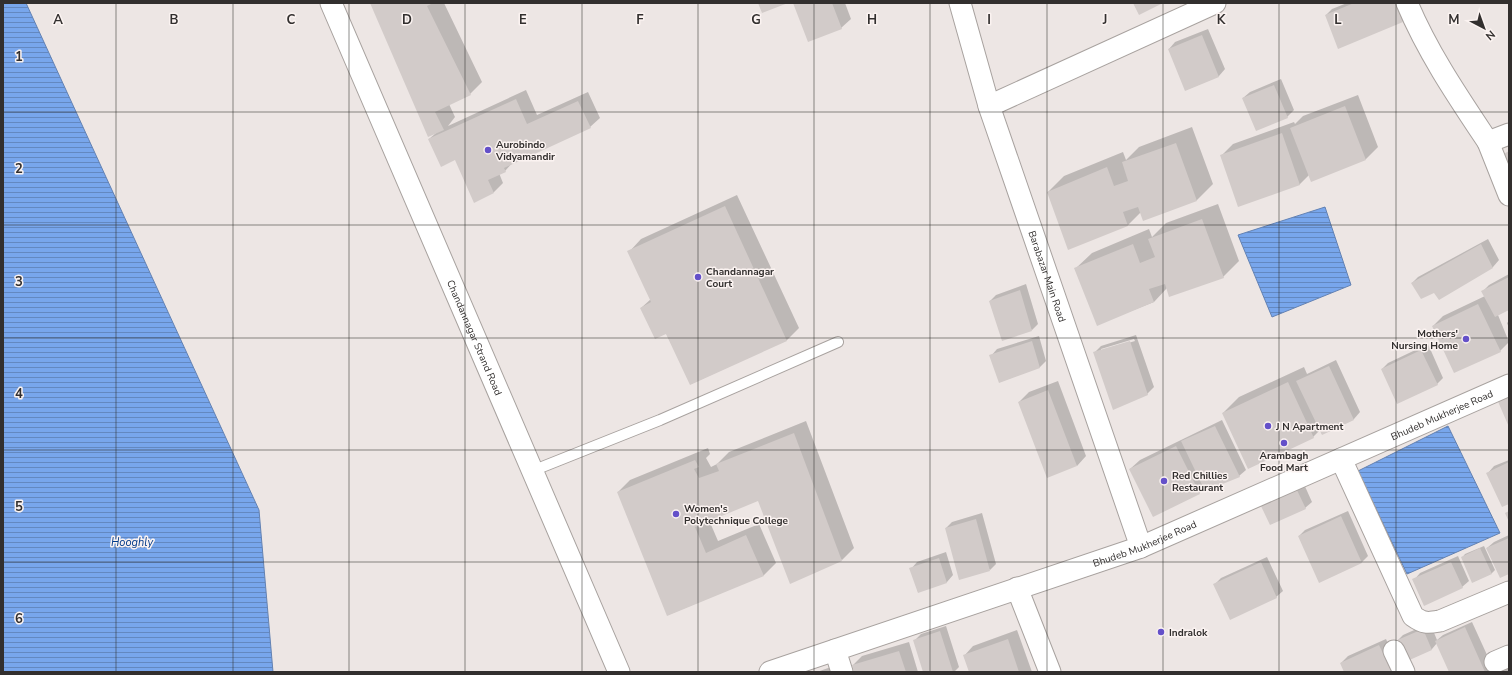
<svg xmlns="http://www.w3.org/2000/svg" width="1512" height="675" viewBox="0 0 1512 675" font-family="'Nunito Sans',sans-serif">
<style>
.water{fill:url(#water-rules);stroke:#6382b3}
.shadow{fill:#0003;fill-rule:evenodd}
.building{fill:#d2cbc9}
.lines{fill:none;stroke-linecap:round;stroke-linejoin:round}
.lane-casing{stroke:#a8a29f;stroke-width:12}
.street-casing{stroke:#a8a29f;stroke-width:23}
.lane{stroke:#fff;stroke-width:10}
.street{stroke:#fff;stroke-width:21}
.grid{fill:none;stroke:#322f2e;stroke-width:1;stroke-opacity:0.55}
.poi-dot{fill:#6450c9;stroke:#fbf3f1;stroke-width:1.5}
.labels{text-anchor:middle;stroke-width:3;stroke-linejoin:round;paint-order:stroke}
.poi-label{font-size:10px;font-weight:bold;fill:#322f2e;stroke:#fbf3f1;text-anchor:start}
.street-label{font-size:10px;fill:#322f2e;stroke:#fbf3f1}
.water-label{font-size:11px;font-style:italic;fill:#003a8a;stroke:#fbf3f1}
.grid-label{font-size:13px;text-anchor:middle;font-weight:bold;fill:#322f2e;stroke:#fbf3f1;stroke-width:3;stroke-linejoin:round;paint-order:stroke}
</style>
<defs>
<pattern id="water-rules" width="6" height="5" patternUnits="userSpaceOnUse"><rect width="6" height="5" fill="#78a6ec"/><path d="M0 2.5h6" fill="none" stroke="#6388c0"/></pattern>
</defs>
<rect width="100%" height="100%" fill="#ede6e4"/>
<path class="water" d="M3,3h23l233,507 14,162h-270z
M1325,207l26,78 -79,32 -34,-82z
M1448,426l52,107 -93,41 -49,-103z"/>
<path class="shadow" d="M371,3h73l38,79 -12,12 -21,10 6,13 -7,9 78,-36 11,25 51,-23 12,26 -10,9 -77,35 -8,9 -6,2 4,10 -9,9 -19,9 -19,-42 -27,-20 7,-6z
M794,3h51l6,16 -10,9z
M1347,3h57l5,12 -6,6 -77,-6 6,-6z
M1208,29l17,40 -6,7 -33,14 -17,-41 6,-7z
M1281,79l13,31 -7,7 -44,-19 7,-6z
M1358,95l20,52 -12,12 -55,21 -2,-5 -10,10 -78,-29 12,-12 61,-22 1,2 8,-8z
M1192,127l21,57 -16,16 -53,19 -3,-7 -13,13 -80,-33 16,-16 59,-24 3,8 13,-13z
M737,195l62,133 -12,12 -96,44 -25,-51 -25,-25 10,-9 -22,-47 12,-13z
M1218,204l21,57 -16,16 -56,11 -13,14 -56,22 -23,-55 17,-16 57,-24 3,8 14,-14z
M1488,239l11,21 -6,7 -54,31 -4,-7 -23,-8 6,-6z
M1509,274v35l-11,6 11,27 -9,9 -67,-25 10,-10 42,-20 -2,-5 6,-6z
M1026,284l12,40 -6,6 -42,-29 6,-6z
M1509,321v7l-2,-5z
M1136,335l18,52 -7,7 -53,-41 7,-7zM1134,339l1,2 -34,10v-2z
M1039,336l7,25 -6,6 -40,15 -9,-26 6,-7z
M1428,344l15,34 -6,6 -55,-15 6,-6z
M1336,360l24,52 -6,7 -32,15 -2,-4 -7,7 -90,-24 16,-16 65,-30 3,7z
M1058,381l28,75 -9,10 -58,-64 10,-10z
M1222,420l24,50 -7,6 -34,12 -6,5 -69,-24 10,-9z
M806,421l48,127 -12,12 -84,-61 -49,21 9,21 41,-17 17,39 -12,12 -96,40 -50,-123 12,-12 78,-32 2,6 -4,4 5,9 6,-3 12,-12z
M1509,460v42l-21,-29 6,-7z
M1303,482l9,20 -7,6 -34,16z
M1348,511l20,45 -6,6 -63,-26 6,-6z
M982,513l14,51 -6,6 -44,-42 6,-6z
M1509,535v38l-22,-25 7,-6z
M1484,546l11,24 -3,3 -19,9 -11,-24 3,-4z
M946,552l7,23 -6,7 -29,10 -7,-23 6,-7z
M1458,556l11,25 -7,6 -48,-7 6,-7z
M1267,557l16,34 -7,6 -61,-13 6,-6z
M1472,622l21,46 -4,4h-38l-14,-29 -5,6 -26,12 -9,-20 6,-6 27,-12 7,17 6,-5z
M946,626l13,41 -5,5h-30l-10,-31 7,-7z
M1017,630l15,42h-62l-6,-16 9,-10z
M1386,639l15,33h-55l-5,-9 7,-7z
M909,642l9,30h-63l-2,-7 9,-9z
M842,663l4,9h-29z
M1509,666v6h-12z"/>
<path class="building" d="M370,3h63l-6,3 44,89 -36,17 9,18 -16,7z
M758,3h30l-26,10z
M793,3h39l10,26 -34,13z
M1133,3h30l-24,12z
M1354,3h41l8,19 -65,27 -13,-34z
M1202,35l17,42 -34,14 -17,-42z
M1274,85l14,33 -32,13 -14,-33z
M516,99l11,25 51,-23 13,27 -87,40 2,4 -18,8 6,13 -20,10 -19,-43 -14,7 -13,-28z
M1345,106l21,54 -55,22 -21,-54z
M1282,133l18,52 -62,22 -18,-52z
M1176,143l21,58 -54,20 -5,-14 -15,5 5,14 -60,24 -21,-58 60,-25 7,19 14,-5 -6,-19z
M1509,151v18l-7,-14z
M725,206l62,135 -97,44 -24,-51 -11,5 -15,-31 11,-6 -24,-51z
M1202,219l22,59 -55,19 -4,-13 -16,5 5,13 -57,24 -23,-58 59,-24 7,19 15,-6 -7,-18z
M1481,244l12,24 -54,32 -5,-7 -13,6 -10,-16z
M1509,277v33l-14,7 -14,-26z
M1020,290l12,41 -30,10 -13,-40z
M1478,304l23,48 -47,21 -22,-47z
M1032,341l8,27 -41,15 -10,-28z
M1130,341l18,54 -35,15 -20,-58z
M1421,350l17,35 -41,19 -16,-35z
M1329,366l25,54 -32,15 -26,-54z
M1288,382l26,56 -66,31 -26,-56z
M1048,390l29,76 -30,12 -29,-76z
M1509,391v36l-13,-30z
M1215,426l25,51 -35,14 -24,-50z
M794,433l48,128 -52,23 -32,-83 -63,26 11,26 40,-18 18,41 -97,40 -50,-124 78,-32 4,7 -5,2 5,9 20,-7 -3,-7z
M1176,446l24,48 -47,23 -24,-48z
M1509,462v42l-7,3 -16,-34z
M1296,488l10,21 -36,16 -10,-21z
M1509,511v11l-4,-9z
M1341,516l21,47 -43,20 -21,-47z
M976,519l14,52 -31,9 -14,-52z
M1509,538v36l-9,4 -14,-30z
M1480,548l12,26 -20,9 -11,-26z
M939,558l8,25 -29,10 -9,-25z
M1261,562l16,36 -47,22 -17,-36z
M1451,562l12,26 -39,18 -12,-27z
M1465,627l20,45h-36l-14,-31z
M1423,629l9,21 -27,12 -10,-21z
M940,631l13,41h-30l-10,-32z
M1008,639l11,33h-50l-6,-17z
M1379,645l13,27h-48l-4,-9z
M899,651l7,21h-52l-2,-7z"/>
<g class="lines">
<defs>
<path id="lane" d="M532,471l128,-51 178,-78"/>
<g id="street">
<path id="s1" d="M331,3l288,669"/>
<path id="s2" d="M960,3l29,103 152,441"/>
<path d="M1407,3c21,50 51,94 81,139l21,-8"/>
<path d="M989,106l226,-103"/>
<path d="M1488,142l21,53"/>
<path d="M1341,459l72,157c11,8 15,7 27,5l69,-29"/>
<path d="M1017,588l33,84"/>
<path d="M835,650l7,22"/>
<path d="M1394,651l10,21"/>
<path d="M1495,662l14,-6"/>
<path id="s3" d="M770,672l371,-125 368,-162"/>
</g>
</defs>
<use href="#lane" class="lane-casing"/>
<use href="#street" class="street-casing"/>
<use href="#lane" class="lane"/>
<use href="#street" class="street"/>
</g>
<path class="grid" d="M116,3v669M233,3v669M349,3v669M465,3v669M582,3v669M698,3v669M814,3v669M930,3v669M1047,3v669M1163,3v669M1279,3v669M1396,3v669M3,112h1506M3,225h1506M3,338h1506M3,450h1506M3,562h1506"/>
<g class="poi-dot">
<circle cx="488" cy="150" r="4"/>
<circle cx="698" cy="277" r="4"/>
<circle cx="1466" cy="339" r="4"/>
<circle cx="1268" cy="426" r="4"/>
<circle cx="1284" cy="443" r="4"/>
<circle cx="1164" cy="481" r="4"/>
<circle cx="676" cy="514" r="4"/>
<circle cx="1161" cy="632" r="4"/>
</g>
<g class="labels">
<g class="poi-label">
<text x="496" y="148">Aurobindo<tspan x="496" dy="12">Vidyamandir</tspan></text>
<text x="706" y="275">Chandannagar<tspan x="706" dy="12">Court</tspan></text>
<text x="1458" y="337" text-anchor="end">Mothers'<tspan x="1458" dy="12">Nursing Home</tspan></text>
<text x="1276" y="430">J N Apartment</text>
<text x="1284" y="459" text-anchor="middle">Arambagh<tspan x="1284" dy="12">Food Mart</tspan></text>
<text x="1172" y="479">Red Chillies<tspan x="1172" dy="12">Restaurant</tspan></text>
<text x="684" y="512">Women's<tspan x="684" dy="12">Polytechnique College</tspan></text>
<text x="1169" y="636">Indralok</text>
</g>
<g class="street-label">
<text dy="4" stroke="none"><textPath href="#s2" startOffset="287">Barabazar Main Road</textPath></text>
<text dy="4" stroke="none"><textPath href="#s1" startOffset="364">Chandannagar Strand Road</textPath></text>
<text dy="4" stroke="none"><textPath href="#s3" startOffset="720">Bhudeb Mukherjee Road</textPath></text>
<text dy="4" stroke="none"><textPath href="#s3" startOffset="396">Bhudeb Mukherjee Road</textPath></text>
</g>
<g class="water-label">
<text x="132" y="546">Hooghly</text>
</g>
</g>
<g class="grid-label">
<text x="58" y="24">A</text>
<text x="174" y="24">B</text>
<text x="291" y="24">C</text>
<text x="407" y="24">D</text>
<text x="523" y="24">E</text>
<text x="640" y="24">F</text>
<text x="756" y="24">G</text>
<text x="872" y="24">H</text>
<text x="989" y="24">I</text>
<text x="1105" y="24">J</text>
<text x="1221" y="24">K</text>
<text x="1338" y="24">L</text>
<text x="1454" y="24">M</text>
<text x="19" y="61">1</text>
<text x="19" y="173">2</text>
<text x="19" y="286">3</text>
<text x="19" y="398">4</text>
<text x="19" y="511">5</text>
<text x="19" y="623">6</text>
</g>
<rect width="1512" height="675" fill="none" stroke="#322f2e" stroke-width="8"/>
<g transform="translate(1484 28) rotate(139)" stroke="#fbf3f1" stroke-width="3" paint-order="stroke">
<path d="M0-3L7 15L0 10L-7 15Z" fill="#322f2e"/>
<text y="-6" font-size="11" font-weight="bold" text-anchor="middle" fill="#322f2e">N</text>
</g>
</svg>
